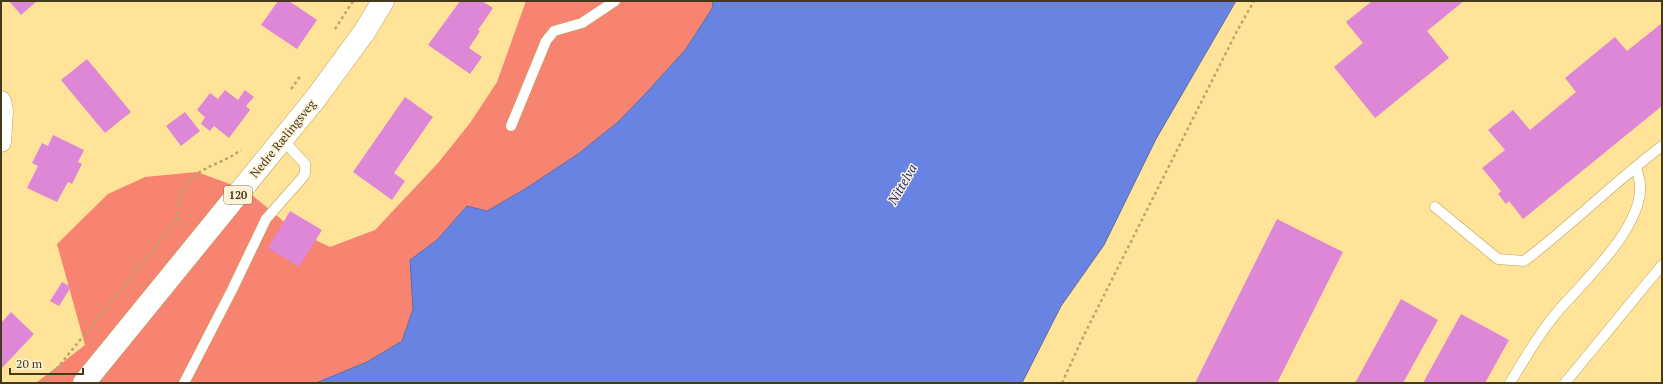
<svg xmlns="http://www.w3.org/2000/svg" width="1663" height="384" viewBox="0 0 1663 384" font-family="'PT Serif',serif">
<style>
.forest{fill:#f78371}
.water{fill:#6883e2;stroke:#5d6da6}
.building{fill:#de87d7}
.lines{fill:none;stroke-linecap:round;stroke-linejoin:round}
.lane-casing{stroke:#bda359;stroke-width:11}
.street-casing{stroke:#bda359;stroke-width:21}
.primary-casing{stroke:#bda359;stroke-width:23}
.path{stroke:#bba66a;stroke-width:2.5;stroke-dasharray:3 3;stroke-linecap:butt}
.lane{stroke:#fff;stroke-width:10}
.street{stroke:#fff;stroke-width:20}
.primary{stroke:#fff;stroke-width:22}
.labels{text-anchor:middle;stroke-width:3;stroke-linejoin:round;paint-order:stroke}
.shield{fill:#fdf2d5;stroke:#7c7052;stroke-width:1}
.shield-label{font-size:11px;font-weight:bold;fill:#44391a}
.street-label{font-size:12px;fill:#44391a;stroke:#fdf2d5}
.water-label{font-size:13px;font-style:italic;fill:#1e2695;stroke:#fdf2d5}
</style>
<rect width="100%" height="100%" fill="#ffe398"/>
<path class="forest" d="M526,1h186l1,6 -27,42 -39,43 -29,30 -40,32 -53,35 -38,22 -20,-5 -30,34 -27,20 3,49 -11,32 -35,21 -51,21h-280l49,-38 -28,-101 51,-50 37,-17 52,-5 49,18 48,40 36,17 45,-17 63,-67 32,-40 27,-41z"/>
<path class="water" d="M712,1h524l-80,138 -52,106 -43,61 -39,77h-706l51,-21 35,-21 11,-32 -3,-49 27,-20 30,-34 20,5 38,-22 53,-35 40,-32 29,-30 39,-43 27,-42z"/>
<path class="building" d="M9,1h28l-16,14z
M278,1h11l28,19 -20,29 -36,-24z
M460,1h22l11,7 -15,22 2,1 -11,17 13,9 -12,17 -42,-29z
M1372,1h92l-37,30 22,27 -74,60 -41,-51 29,-24 -17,-21z
M1662,23v83l-139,113 -14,-18 -3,3 -8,-10 3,-3 -19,-23 23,-18 -17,-20 25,-20 17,20 46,-38 -11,-14 50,-41 12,14z
M87,59l44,53 -26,21 -44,-53z
M225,90l13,10 7,-10 9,7 -8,9 4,4 -21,28 -15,-12 -4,5 -9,-7 4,-7 -8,-7 13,-17 8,6z
M405,97l28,20 -39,56 11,8 -13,19 -39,-28z
M185,112l15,19 -19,15 -15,-20z
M53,135l31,15 -6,12 4,2 -10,20 -4,-2 -11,20 -30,-14 11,-22 -6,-3 10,-20 6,3z
M290,211l32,19 -23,37 -31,-19z
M1277,219l66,33 -66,131h-82z
M62,282l9,5 -12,19 -9,-5z
M1401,299l37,21 -35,63h-48z
M11,312l23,22 -33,35v-46z
M1461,314l48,26 -24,43h-62z"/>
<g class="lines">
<defs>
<path id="lane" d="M511,126l35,-85 8,-10 28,-8 33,-22
M1435,207l63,52 26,2c48,-36 90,-79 138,-115
M184,383l48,-93 34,-71 37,-42 2,-4v-9l-22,-24
M1510,383c15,-25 30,-51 49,-73 26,-30 84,-83 81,-125 0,-6 -3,-12 -4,-18
M1565,383l97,-118"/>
<path id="street" d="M1,101l2,10 -2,31"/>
<path id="primary" d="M84,383l232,-285 49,-67 18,-30"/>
</defs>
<use href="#lane" class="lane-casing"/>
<use href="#street" class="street-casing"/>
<use href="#primary" class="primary-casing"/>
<path class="path" d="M335,29l18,-28
M291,89l10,-14
M183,225c-6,-9 -7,-17 -3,-27 12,-33 37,-30 61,-48
M45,383l102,-125 31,-41
M1062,383l22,-48 153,-304 17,-30"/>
<use href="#lane" class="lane"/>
<use href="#street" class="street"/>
<use href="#primary" class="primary"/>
</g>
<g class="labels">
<rect class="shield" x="224" y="186" width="28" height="18" rx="3"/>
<g class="shield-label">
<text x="238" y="199">120</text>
</g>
<g class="street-label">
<text transform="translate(283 139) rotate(-51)" y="4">Nedre Rælingsveg</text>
</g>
<g class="water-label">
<text transform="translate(902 184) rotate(-60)" y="5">Nittelva</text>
</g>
</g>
<rect width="1663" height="384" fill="none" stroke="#44391a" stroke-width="4"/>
<path d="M10 368v6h73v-6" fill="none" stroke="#44391a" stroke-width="2"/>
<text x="16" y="368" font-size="12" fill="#44391a" stroke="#fdf2d5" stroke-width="3" paint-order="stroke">20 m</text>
</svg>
